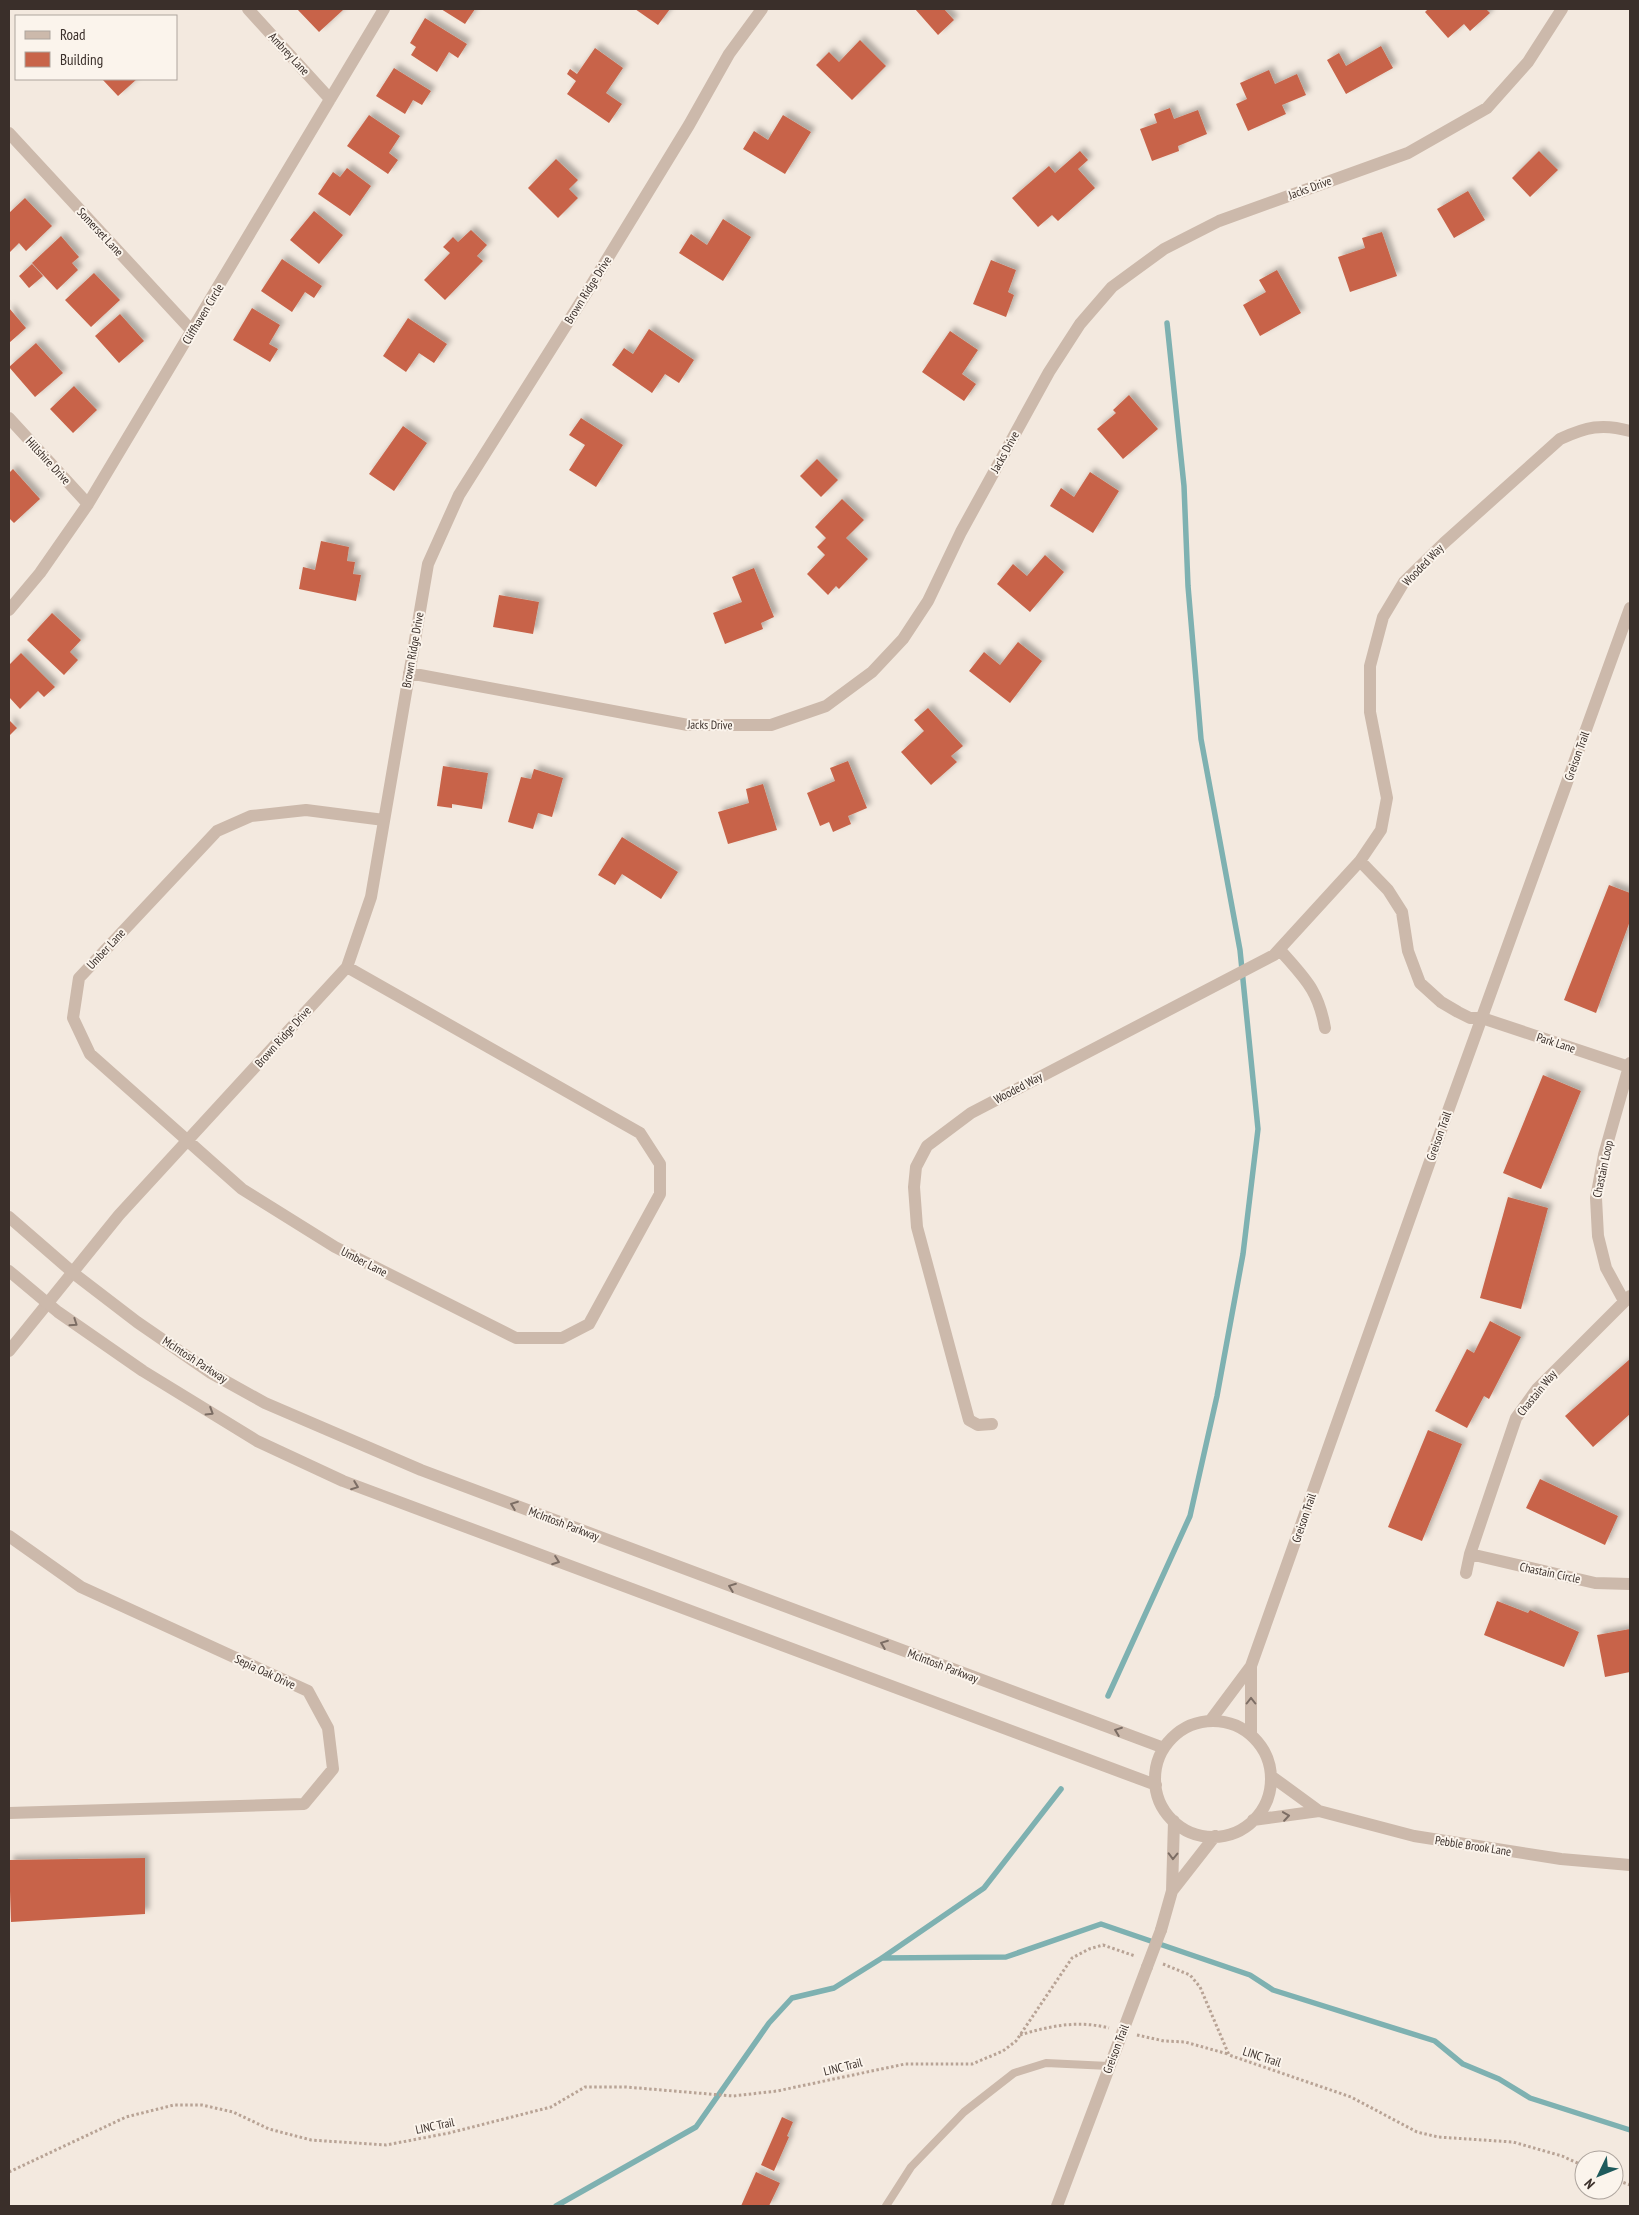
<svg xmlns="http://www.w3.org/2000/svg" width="1639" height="2215" viewBox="0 0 1639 2215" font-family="'PT Sans Narrow',sans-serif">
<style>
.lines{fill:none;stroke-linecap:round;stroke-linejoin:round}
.stream{stroke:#7eb1b1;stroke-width:5.5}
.building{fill:#c86449;filter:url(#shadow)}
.path{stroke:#b8a395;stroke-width:3;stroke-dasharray:2.5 2.5;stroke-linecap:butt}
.service{stroke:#ccb9ab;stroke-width:8}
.minor{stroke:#ccb9ab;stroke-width:12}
.tertiary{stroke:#ccb9ab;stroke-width:12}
.tertiary-bridge{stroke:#ccb9ab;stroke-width:12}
.oneway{stroke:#7c6d64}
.labels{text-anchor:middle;stroke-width:4;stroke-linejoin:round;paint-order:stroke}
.street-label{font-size:12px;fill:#3a2f2a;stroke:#fbf4ec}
</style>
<defs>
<filter id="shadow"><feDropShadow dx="4.5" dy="-4.5" stdDeviation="2.5" flood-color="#0004"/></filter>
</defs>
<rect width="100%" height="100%" fill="#f3e9df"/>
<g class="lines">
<path class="stream" d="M1108,1696l82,-180 27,-120 26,-142 15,-125 -18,-179 -39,-211 -13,-153 -4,-100 -17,-163
M882,1958l124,-1 95,-33 149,51 23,15 162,51 28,23 36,15 31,19 100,32
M556,2206l140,-79 73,-104 23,-25 42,-10 48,-30 102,-70 77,-99"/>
</g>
<path class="building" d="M297,9h45l1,1 -24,22z
M441,9h34l-10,15z
M635,9h35l-12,16z
M915,9h29l10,11 -16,15z
M1428,9h58l4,4 -20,18 -6,-7 -16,14 -23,-26z
M425,18l42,26 -9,14 -9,-6 -12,20 -26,-17 5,-8 -6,-4z
M860,40l26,26 -34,34 -36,-35 13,-13 10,10z
M1381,46l12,22 -47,26 -19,-34 12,-7 7,13z
M595,48l28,20 -17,25 16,11 -13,19 -42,-29 9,-13 -9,-7 3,-5 7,5z
M394,68l37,23 -9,14 -9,-5 -8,14 -29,-18z
M1269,70l6,14 22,-10 9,21 -24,10 4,9 -38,17 -12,-27 11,-5 -7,-16z
M102,79h35l-19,17z
M1170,108l4,11 24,-9 9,24 -29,12 1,5 -27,10 -12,-32 17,-6 -3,-9z
M369,115l31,21 -11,17 9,7 -10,14 -41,-28z
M783,115l28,17 -26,42 -42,-25 11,-18 14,9z
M1080,151l8,9 -10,9 17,19 -37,33 -6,-6 -14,12 -26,-29 37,-32 6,7z
M1539,151l19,19 -28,27 -18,-19z
M556,159l22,21 -9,9 9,9 -20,20 -30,-30z
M347,168l24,18 -21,30 -32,-22 15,-22 7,5z
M1468,191l17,29 -31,18 -17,-29z
M25,198l27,28 -26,25 -7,-8 -10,10v-40z
M314,211l29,24 -24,29 -29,-24z
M723,219l28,18 -28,44 -44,-28 12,-19 16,11z
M471,230l16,15 -10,11 6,5 -38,39 -21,-20 26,-27 -7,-6 10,-10 5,5z
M1382,232l15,44 -47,16 -12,-35 27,-9 -3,-10z
M61,236l18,21 -7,6 6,7 -21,20 -25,-27z
M282,259l40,27 -8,12 -9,-6 -13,20 -31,-21z
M991,260l25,10 -8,22 6,3 -8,22 -33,-13z
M32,264l11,12 -14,12 -10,-12z
M1277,270l24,43 -41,23 -17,-31 23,-13 -7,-12z
M94,273l26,27 -29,27 -26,-27z
M9,308l17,20 -17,15z
M252,308l28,17 -11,19 9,5 -8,13 -37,-22z
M120,314l24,27 -25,22 -24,-27z
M408,318l39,26 -13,19 -15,-10 -13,19 -23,-16z
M649,329l45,31 -15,23 -14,-9 -13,19 -40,-28 12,-17 9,6z
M950,331l28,19 -16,24 14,10 -12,17 -42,-29z
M36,343l27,30 -28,24 -26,-30z
M74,386l23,24 -24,23 -23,-24z
M1129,395l29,34 -35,30 -26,-30 19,-16 -3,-3z
M581,418l42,27 -27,42 -27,-17 16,-25 -16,-10z
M403,426l24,17 -33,48 -25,-17z
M817,459l21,21 -17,17 -21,-21z
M13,469l27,30 -26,24 -5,-5v-45z
M1090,472l29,19 -26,42 -43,-27 11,-18 13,9z
M842,499l22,21 -18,18 22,21 -29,30 -3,-3 -8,9 -21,-21 18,-19 -8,-8 9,-9 -11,-11z
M321,541l28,6 -2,14 8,1 -2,12 8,1 -5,26 -57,-12 4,-22 12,3z
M1045,555l19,17 -34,40 -33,-28 16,-20 14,12z
M754,568l20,49 -13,6 2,6 -38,15 -12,-31 29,-11 -10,-25z
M499,595l40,7 -6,32 -40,-7z
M52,613l29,27 -11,12 8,8 -14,15 -37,-35z
M1018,642l24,19 -32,42 -41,-32 15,-19 16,13z
M21,653l34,34 -11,10 -6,-6 -18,18 -11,-12v-32z
M928,708l35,38 -12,10 6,6 -26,23 -30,-33 23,-21 -10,-11z
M9,720l8,8 -8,8z
M848,761l19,47 -19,8 3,8 -18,8 -4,-10 -9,4 -13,-33 28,-12 -5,-13z
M443,766l45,7 -6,36 -30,-5v4l-15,-2z
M534,769l29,9 -11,39 -14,-4 -5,16 -25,-7 13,-45 10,2z
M763,784l14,46 -49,14 -10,-32 31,-9 -3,-14z
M622,837l56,35 -17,27 -39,-25 -7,11 -17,-10z
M1609,885l21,8v28l-34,92 -32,-13z
M1543,1075l38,16 -40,98 -38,-16z
M1508,1197l40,11 -27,101 -41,-11z
M1490,1321l31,16 -32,62 -5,-3 -17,32 -32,-17 32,-62 7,4z
M1630,1359v55l-37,33 -28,-31z
M1428,1430l34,14 -40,97 -34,-14z
M1540,1479l78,37 -13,29 -79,-37z
M1497,1601l31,12 2,-3 49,22 -15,35 -80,-32z
M1630,1629v43l-25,5 -8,-42z
M145,1858v56l-134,8 -2,-62z
M782,2117l11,5 -6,14 2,1 -15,34 -13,-6z
M756,2172l24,11 -11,23h-28z"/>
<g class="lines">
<path class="path" d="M1163,1964l27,11 10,12 29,68 122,42 66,35 21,5 75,5 49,14 22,10
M1020,2035c29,-9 58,-15 89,-7
M1137,2035l27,6 21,1 43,12
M9,2172l117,-55 48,-12h28l31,7 36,17 42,11 75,5 63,-12 102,-26 34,-20h41l107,9 44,-5 128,-27h67l31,-13 13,-10 56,-83 17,-9 14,-4 32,11
M1614,2179l16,6"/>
<path class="service" d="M886,2206l25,-39 53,-55 50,-39 32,-10 63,3"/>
<path class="minor" d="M248,9l82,90
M9,133l183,198
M9,418l79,86
M9,610l31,-37 48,-69 296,-495
M409,673l279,52h83l55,-19 46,-34 31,-33 25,-38 33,-69 88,-160 31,-48 32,-37 52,-38 55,-28 189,-68 79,-45 41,-46 34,-53
M1360,861l21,-31 6,-32 -17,-86v-46l13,-49 21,-35 40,-39 116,-104c26,-12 42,-16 70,-8
M1280,950c25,29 38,39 45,78
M347,967l293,166 20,31v30l-71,130 -27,14h-46l-181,-91 -93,-58 -152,-135 -17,-36 6,-40 138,-147 34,-15 55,-6 78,10
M1624,1301l-18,-33 -8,-32 -2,-38 8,-43 26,-92
M9,1351l110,-136 228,-248 24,-70 57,-333 31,-69 128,-203 102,-167 40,-71 33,-45
M992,1424l-14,1 -9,-5 -52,-193 -3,-40 2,-20 11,-21 44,-33 303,-158 86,-94 28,29 14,22 6,39 12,32 21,19 17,10 12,6h12l147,49
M9,1536l72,51 227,104 20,37 5,41 -29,35 -295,9
M1470,1554l125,29 35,1
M1466,1573l4,-19 46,-136 21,-29 93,-93"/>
<path class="tertiary" d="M9,1217l68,59 60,46 74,51 54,30 156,67 743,278
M9,1271l49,41 85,59 114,70 86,40 813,304
M1210,1721l41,-55 184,-519 195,-539
M1155 1779a58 58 0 1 1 116 0a58 58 0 1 1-116 0Z
M1251,1735v-69
M1271,1776l48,35 95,25 147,23 69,6
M1253,1820l66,-9
M1172,1891l43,-55
M1161,1930l11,-39 2,-70
M1057,2206l90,-239"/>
<path class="tertiary-bridge" d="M1147,1967l14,-37"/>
</g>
<defs><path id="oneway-chevron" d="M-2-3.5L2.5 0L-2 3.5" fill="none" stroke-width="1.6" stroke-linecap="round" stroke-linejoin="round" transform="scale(1.25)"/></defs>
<g class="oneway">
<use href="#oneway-chevron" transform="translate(74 1323) rotate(34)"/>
<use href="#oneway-chevron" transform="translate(210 1412) rotate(32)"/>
<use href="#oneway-chevron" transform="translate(355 1486) rotate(21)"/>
<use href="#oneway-chevron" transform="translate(514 1505) rotate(-159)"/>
<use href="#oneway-chevron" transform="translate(556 1561) rotate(20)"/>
<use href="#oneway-chevron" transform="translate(732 1587) rotate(-159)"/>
<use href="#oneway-chevron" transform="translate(884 1644) rotate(-159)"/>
<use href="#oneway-chevron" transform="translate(1251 1701) rotate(-90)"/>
<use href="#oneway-chevron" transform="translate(1118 1731) rotate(-159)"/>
<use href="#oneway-chevron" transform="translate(1286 1816) rotate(-8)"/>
<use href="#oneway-chevron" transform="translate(1173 1856) rotate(91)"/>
</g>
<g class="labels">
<g class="street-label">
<text transform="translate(289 54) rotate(47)" y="4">Ambrey Lane</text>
<text transform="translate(1310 188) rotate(-20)" y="4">Jacks Drive</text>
<text transform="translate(100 232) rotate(47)" y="4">Somerset Lane</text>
<text transform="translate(588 290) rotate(-58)" y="4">Brown Ridge Drive</text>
<text transform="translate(203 314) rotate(-59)" y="4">Cliffhaven Circle</text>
<text transform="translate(1005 452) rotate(-61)" y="4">Jacks Drive</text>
<text transform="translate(48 461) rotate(47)" y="4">Hillshire Drive</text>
<text transform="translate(1423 565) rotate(-46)" y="4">Wooded Way</text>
<text transform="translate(413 650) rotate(-80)" y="4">Brown Ridge Drive</text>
<text transform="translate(710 725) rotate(1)" y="4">Jacks Drive</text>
<text transform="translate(1577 756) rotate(-70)" y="4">Greison Trail</text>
<text transform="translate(106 949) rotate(-47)" y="4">Umber Lane</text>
<text transform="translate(283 1037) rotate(-48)" y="4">Brown Ridge Drive</text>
<text transform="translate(1556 1043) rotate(18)" y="4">Park Lane</text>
<text transform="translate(1018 1088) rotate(-28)" y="4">Wooded Way</text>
<text transform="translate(1439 1136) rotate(-70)" y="4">Greison Trail</text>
<text transform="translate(1603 1169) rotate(-78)" y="4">Chastain Loop</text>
<text transform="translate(364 1262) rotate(27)" y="4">Umber Lane</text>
<text transform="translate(195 1360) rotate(33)" y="4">McIntosh Parkway</text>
<text transform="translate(1537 1393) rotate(-51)" y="4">Chastain Way</text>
<text transform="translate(1304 1518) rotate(-71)" y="4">Greison Trail</text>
<text transform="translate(564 1524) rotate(21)" y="4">McIntosh Parkway</text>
<text transform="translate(1550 1573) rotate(12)" y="4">Chastain Circle</text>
<text transform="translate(943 1666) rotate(21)" y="4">McIntosh Parkway</text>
<text transform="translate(265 1672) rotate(25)" y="4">Sepia Oak Drive</text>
<text transform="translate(1473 1846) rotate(9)" y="4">Pebble Brook Lane</text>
<text transform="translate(1116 2049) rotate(-69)" y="4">Greison Trail</text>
<text transform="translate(1262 2057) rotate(18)" y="4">LINC Trail</text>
<text transform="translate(843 2067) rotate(-14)" y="4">LINC Trail</text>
<text transform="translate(435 2126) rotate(-12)" y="4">LINC Trail</text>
</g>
</g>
<rect width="1639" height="2215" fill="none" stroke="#3a2f2a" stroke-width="20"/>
<rect x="15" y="15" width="162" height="65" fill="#fbf4ec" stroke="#aea59e"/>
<rect x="25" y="31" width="25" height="8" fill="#ccb9ab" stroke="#aea59e"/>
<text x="60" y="40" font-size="15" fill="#3a2f2a">Road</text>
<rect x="25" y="52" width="25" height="15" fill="#c86449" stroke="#aea59e"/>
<text x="60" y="65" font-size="15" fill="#3a2f2a">Building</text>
<g transform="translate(1599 2175) rotate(227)"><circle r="24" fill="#fbf4ec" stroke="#aea59e"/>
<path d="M0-4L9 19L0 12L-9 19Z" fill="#1e5a5c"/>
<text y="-8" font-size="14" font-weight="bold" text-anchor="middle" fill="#3a2f2a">N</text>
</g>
</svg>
